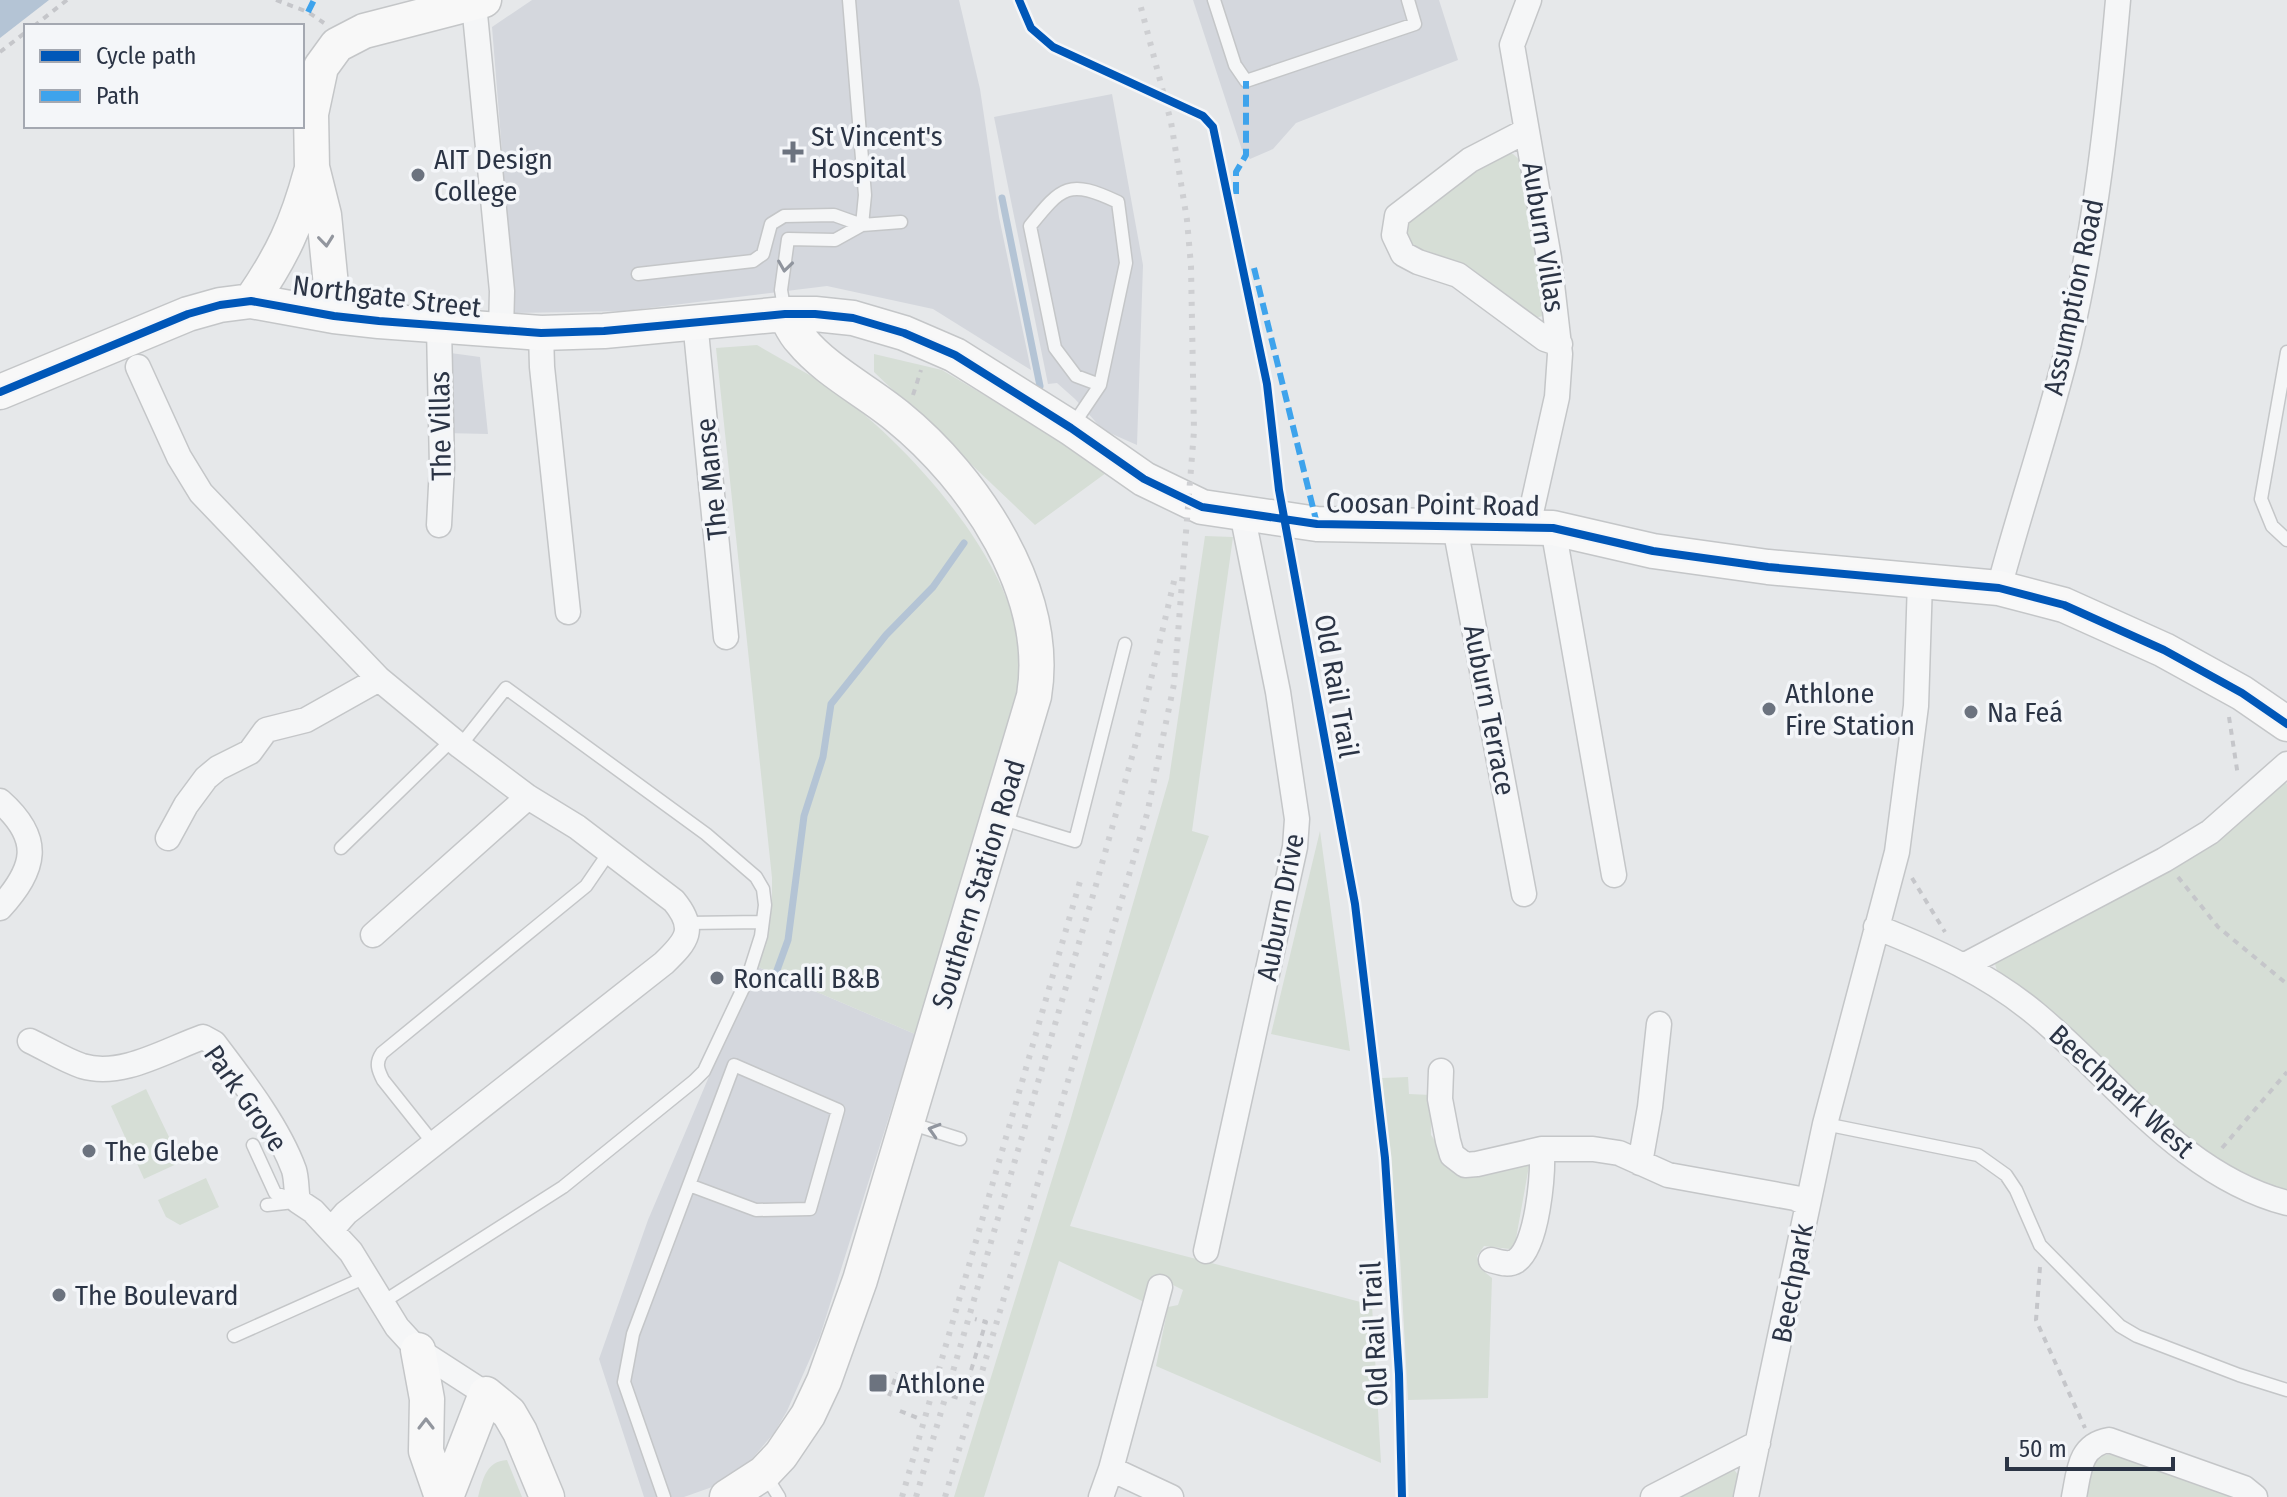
<svg xmlns="http://www.w3.org/2000/svg" width="2287" height="1497" viewBox="0 0 2287 1497" font-family="'Fira Sans Condensed',sans-serif">
<style>
.built{fill:#d4d7dd}
.green{fill:#d6ded6}
.water{fill:#b4c4d5}
.lines{fill:none;stroke-linecap:round;stroke-linejoin:round}
.stream{stroke:#b4c4d5;stroke-width:7}
.lane-casing{stroke:#c4c6c8;stroke-width:15}
.street-casing{stroke:#c4c6c8;stroke-width:27}
.secondary-casing{stroke:#c4c6c8;stroke-width:37}
.path{stroke:#c5c6ca;stroke-width:4;stroke-dasharray:6 6;stroke-linecap:butt}
.lane{stroke:#f5f6f7;stroke-width:12}
.street{stroke:#f5f6f7;stroke-width:24}
.secondary{stroke:#f8f8f8;stroke-width:34}
.rail{stroke:#cecfd2;stroke-width:6;stroke-dasharray:4 8;stroke-linecap:butt}
.quiet{stroke:#3ea3ec;stroke-width:6;stroke-dasharray:12 6;stroke-linecap:butt}
.cycleway-casing{stroke:#f4f6f9;stroke-width:13}
.cycleway{stroke:#0057b8;stroke-width:8}
.oneway{stroke:#92969e}
.oneway2{stroke:#90959e}
.poi-dot{fill:#6c737f;stroke:#f4f6f9;stroke-width:3}
.labels{text-anchor:middle;stroke-width:7;stroke-linejoin:round;paint-order:stroke}
.poi-label{font-size:28px;fill:#2b3445;stroke:#f4f6f9;text-anchor:start}
.street-label{font-size:28px;fill:#2b3445;stroke:#f4f6f9}
</style>
<rect width="100%" height="100%" fill="#e6e8ea"/>
<path class="built" d="M532,0h427l21,89 19,128 32,153 -98,-61 -106,-23 -202,25 -110,2 -23,-286z
M1193,0h246l19,60 -162,63 -23,26 -23,10 -8,-9z
M1112,94l31,171 -6,180 -34,-15 -28,-31 -18,-16 -9,1 -54,-267z
M443,352l37,5 8,77 -43,-1z
M756,966l159,68 -95,302 -33,75 -13,22 -23,27 -36,26 -31,11h-40l-45,-138 49,-139z"/>
<path class="green" d="M1505,153l8,1 9,8 24,151 -3,3 -9,2 -123,-72 -6,-15 5,-16 76,-57z
M757,345c23,14 47,26 69,40 72,49 176,162 191,250 3,18 2,37 0,55l-102,344 -159,-68 16,-58v-30l-56,-530z
M874,354l68,16 168,100 -75,55 -161,-153z
M1205,536l28,1 -41,294 17,5 -139,390 302,79 9,158 -225,-97 12,-59 10,-2 5,-15 -30,-15 -9,27 -85,-41 -75,236h-30l117,-379 98,-339z
M2284,781l3,3v410c-90,-32 -150,-106 -220,-168 -21,-20 -45,-36 -69,-52l-3,-10 2,-4z
M1320,831l30,220 -79,-17z
M1408,1077l1,17 22,1v40l20,28 75,-2 3,5 -14,78 -5,5 -26,-3 -7,10 4,13 11,9 -4,120 -80,2 -8,-143 -18,-179z
M146,1089l35,73 -37,17 -33,-73z
M206,1178l13,29 -39,18 -14,-8 -8,-17z
M2119,1453l106,39 8,5h-150l8,-35 8,-6z
M507,1460l15,37h-44c5,-18 8,-36 29,-37z
M1732,1467l7,9 -2,21h-66z"/>
<path class="water" d="M0,0h49l-49,38z"/>
<g class="lines">
<path class="stream" d="M1002,198l38,188
M776,973l12,-33 16,-124 19,-59 8,-53 55,-69 47,-48 31,-44"/>
<defs>
<path id="lane" d="M849,0l16,195 -3,30
M1214,0l21,65 11,16 169,-57 -7,-24
M638,274l115,-13 10,-7 8,-30 13,-8 50,-1 28,10 39,-3
M785,313l-4,-23 7,-51 47,1 27,-15
M2287,352l-26,147 11,27 15,14
M1073,425l27,-40 26,-122 -8,-61c-49,-23 -56,-16 -88,24l25,122 21,28 24,9
M1000,818l75,23 50,-197
M341,848l111,-108
M687,923l75,-1
M909,1123l51,16
M1825,1124l153,31 28,20 10,15 24,55 80,81 17,10 102,39 48,15
M434,1144l-51,-64c-5,-10 -8,-17 -1,-27l204,-167 24,-35
M253,1145l22,48 23,8
M267,1205l27,-3
M383,1302l180,-115 131,-106 10,-10 43,-91 14,-44 4,-31 -2,-16 -7,-12 -50,-43 -200,-146 -46,58
M234,1336l132,-59
M766,1476l13,21
M664,1497l-40,-115 9,-48 101,-269 104,45 -28,99 -54,1 -67,-25"/>
<path id="street" d="M474,4l28,287 -1,41
M1526,131l-56,29 -73,56 -3,19 9,19 15,8 40,13 87,64 15,5
M695,321l31,316
M439,327l3,140 -3,58
M541,333l1,34 26,245
M138,367l41,90 22,36 178,186 81,67 68,51 49,30 97,74c23,28 13,40 -10,62l-318,250 -14,16
M1528,526l29,-129 3,-43 -11,-96 -37,-213 17,-45
M1455,527l69,367
M1553,528l61,347
M1999,588c22,-82 50,-163 70,-245 26,-112 39,-228 49,-343
M0,801c43,38 36,67 0,107
M168,838l18,-33 20,-27 12,-10 32,-16 16,-22 40,-10 73,-41
M1876,927c58,23 112,47 160,87 79,66 147,162 251,189
M373,935l155,-138
M1965,965l199,-105 46,-28 77,-68
M30,1041c17,8 34,19 52,25 40,12 84,-16 121,-29l11,6c28,37 64,83 80,127 3,10 2,22 4,31l15,10 38,41 46,75 21,23 68,44
M1441,1071l-1,28 8,42 4,14 13,10 12,-1 65,-15h51l26,4 49,22 127,23 13,6
M1640,1163l10,-56 9,-83
M1206,1251l89,-404 2,-28 -19,-127 -36,-179
M1491,1260c8,2 17,6 25,1 22,-15 27,-87 26,-112
M1111,1469l49,-182
M1101,1497l10,-28 60,28
M1653,1497l105,-54
M1746,1497l79,-373 72,-272 19,-146 4,-125
M2074,1497c5,-25 5,-52 35,-57l135,48 11,9"/>
<path id="secondary" d="M251,301c31,-45 46,-77 60,-129
M334,316l-10,-101 -12,-48 -1,-53 10,-47 16,-22 27,-14 120,-31
M0,392l188,-78 32,-9 31,-4 83,15 45,5 162,12 63,-2 181,-17h30l38,4 51,15 51,22 116,73 73,51 58,28 115,17 236,4 100,23 115,16 231,21 65,17 100,45 78,43 45,31
M418,1350l9,49 -1,52 16,46
M446,1497l40,-103 23,19 11,19 27,65
M727,1497l37,-24 17,-18 27,-40 16,-34 36,-101 174,-584c17,-103 -59,-217 -137,-280 -29,-24 -72,-46 -96,-76 -7,-7 -11,-17 -16,-26"/>
</defs>
<use href="#lane" class="lane-casing"/>
<use href="#street" class="street-casing"/>
<use href="#secondary" class="secondary-casing"/>
<path class="path" d="M276,0l32,12 16,11
M34,26l33,-26
M0,52l26,-20
M913,395l8,-25
M2229,717l9,59
M2178,877l40,50 69,57
M1912,878l33,54
M2222,1148l65,-76
M2040,1267l-4,53 49,108
M964,1393l22,-71 -11,-3
M889,1396l8,-23
M952,1396l10,3
M900,1411l18,7"/>
<use href="#lane" class="lane"/>
<use href="#street" class="street"/>
<use href="#secondary" class="secondary"/>
<path class="rail" d="M902,1497l179,-619
M916,1497l180,-612 41,-146 38,-162
M945,1497l202,-683 27,-130 20,-253 -3,-165 -4,-46 -16,-98 -32,-122"/>
<path class="quiet" d="M308,12l6,-12
M1236,194v-22l10,-17v-74
M1254,268l63,256"/>
<defs>
<path id="cycleway" d="M1019,0l12,28 22,19 150,69 10,11 54,257 12,106 76,414 30,254 14,216 3,123
M0,392l188,-78 32,-9 31,-4 83,15 45,5 162,12 63,-2 181,-17h30l38,4 51,15 51,22 116,73 73,51 58,28 115,17 236,4 100,23 115,16 231,21 65,17 100,45 78,43 45,31"/>
</defs>
<use href="#cycleway" class="cycleway-casing"/>
<use href="#cycleway" class="cycleway"/>
</g>
<defs><path id="oneway-chevron" d="M-2-3.5L2.5 0L-2 3.5" fill="none" stroke-width="1.6" stroke-linecap="round" stroke-linejoin="round" transform="scale(2)"/></defs>
<g class="oneway">
<use href="#oneway-chevron" transform="translate(326 241) rotate(84)"/>
<use href="#oneway-chevron" transform="translate(426 1424) rotate(-90)"/>
</g>
<g class="oneway2">
<use href="#oneway-chevron" transform="translate(785 266) rotate(98)"/>
<use href="#oneway-chevron" transform="translate(934 1130) rotate(-163)"/>
</g>
<g class="poi-dot">
<path d="M789 140h8v8h8v8h-8v8h-8v-8h-8v-8h8z"/>
<circle cx="418" cy="175" r="8"/>
<circle cx="1769" cy="709" r="8"/>
<circle cx="1971" cy="712" r="8"/>
<circle cx="717" cy="978" r="8"/>
<circle cx="89" cy="1151" r="8"/>
<circle cx="59" cy="1295" r="8"/>
<rect x="868" y="1373" width="20" height="20" rx="4"/>
</g>
<g class="labels">
<g class="poi-label">
<text x="811" y="146">St Vincent's<tspan x="811" dy="32">Hospital</tspan></text>
<text x="434" y="169">AIT Design<tspan x="434" dy="32">College</tspan></text>
<text x="1785" y="703">Athlone<tspan x="1785" dy="32">Fire Station</tspan></text>
<text x="1987" y="722">Na Feá</text>
<text x="733" y="988">Roncalli B&amp;B</text>
<text x="105" y="1161">The Glebe</text>
<text x="75" y="1305">The Boulevard</text>
<text x="896" y="1393">Athlone</text>
</g>
<g class="street-label">
<text transform="translate(1544 237) rotate(81)" y="10">Auburn Villas</text>
<text transform="translate(387 296) rotate(7)" y="10">Northgate Street</text>
<text transform="translate(2073 297) rotate(-78)" y="10">Assumption Road</text>
<text transform="translate(440 426) rotate(-91)" y="10">The Villas</text>
<text transform="translate(711 479) rotate(-96)" y="10">The Manse</text>
<text transform="translate(1433 504) rotate(1)" y="10">Coosan Point Road</text>
<text transform="translate(1337 686) rotate(80)" y="10">Old Rail Trail</text>
<text transform="translate(1490 710) rotate(79)" y="10">Auburn Terrace</text>
<text transform="translate(978 884) rotate(-73)" y="10">Southern Station Road</text>
<text transform="translate(1280 907) rotate(-79)" y="10">Auburn Drive</text>
<text transform="translate(2122 1091) rotate(42)" y="10">Beechpark West</text>
<text transform="translate(246 1098) rotate(55)" y="10">Park Grove</text>
<text transform="translate(1792 1283) rotate(-79)" y="10">Beechpark</text>
<text transform="translate(1374 1334) rotate(-93)" y="10">Old Rail Trail</text>
</g>
</g>
<rect x="24" y="24" width="280" height="104" fill="#f4f6f9" stroke="#a4a8b1" stroke-width="2"/>
<rect x="40" y="50" width="40" height="12" fill="#0057b8" stroke="#a4a8b1" stroke-width="2"/>
<text x="96" y="64" font-size="24" fill="#2b3445">Cycle path</text>
<rect x="40" y="90" width="40" height="12" fill="#3ea3ec" stroke="#a4a8b1" stroke-width="2"/>
<text x="96" y="104" font-size="24" fill="#2b3445">Path</text>
<path d="M2007 1457v12h166v-12" fill="none" stroke="#2b3445" stroke-width="4"/>
<text x="2019" y="1457" font-size="24" fill="#2b3445" stroke="#f4f6f9" stroke-width="6" paint-order="stroke">50 m</text>
</svg>
